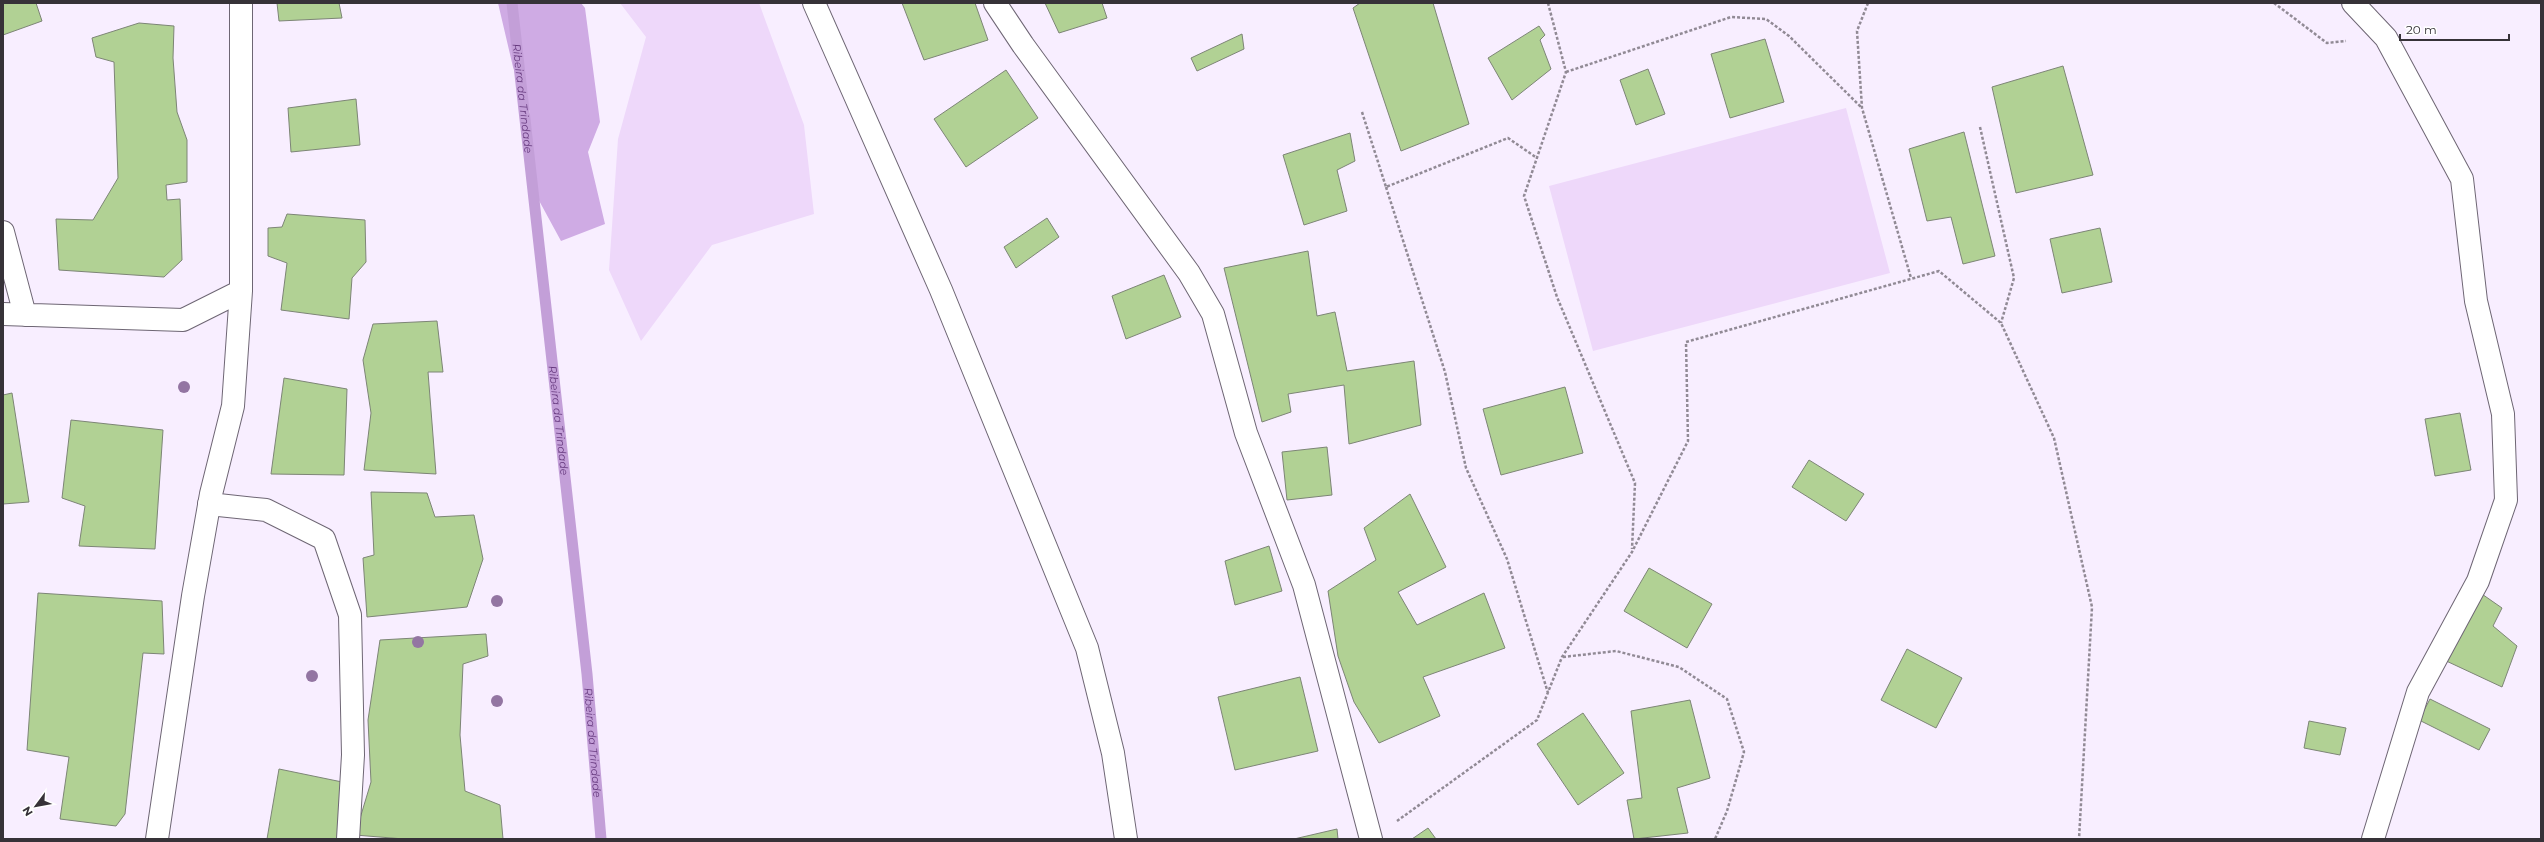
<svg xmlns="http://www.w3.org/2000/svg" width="2544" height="842" viewBox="0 0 2544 842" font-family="Montserrat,sans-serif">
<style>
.green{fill:#eed8fa}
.forest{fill:#cfabe4}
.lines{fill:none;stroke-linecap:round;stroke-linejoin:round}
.stream{stroke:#c39fd8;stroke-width:11}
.building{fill:#b1d194;stroke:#7d8576}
.service-casing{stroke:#6e6674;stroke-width:24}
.minor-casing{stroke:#6e6674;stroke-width:24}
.tertiary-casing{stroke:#6e6674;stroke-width:24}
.path{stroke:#918a95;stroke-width:2.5;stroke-dasharray:3 2;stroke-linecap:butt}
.service{stroke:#fff;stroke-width:22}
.minor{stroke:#fff;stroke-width:22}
.tertiary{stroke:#fff;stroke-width:22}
.tree{fill:#9375a2}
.labels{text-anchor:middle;stroke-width:4;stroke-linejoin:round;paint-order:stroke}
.water-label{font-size:11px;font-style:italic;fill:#66397e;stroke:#fff}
</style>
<rect width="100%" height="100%" fill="#f8eeff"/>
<path class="green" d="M620,3h139l45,122 10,89 -102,31 -71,96 -32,-71 9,-131 28,-102z
M1846,108l44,165 -297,78 -44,-165z"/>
<path class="forest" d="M498,3h83l4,5 15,114 -12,30 17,72 -44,17 -31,-57v-72l-17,-45z"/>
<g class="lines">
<path class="stream" id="s1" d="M512,3l75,671 14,165"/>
</g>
<path class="building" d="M3,3h33l6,18 -39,14z
M277,3h62l3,15 -63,3z
M902,3h73l13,37 -64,20z
M1045,3h57l5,15 -48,15z
M1360,3h73l36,121 -68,27 -48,-143z
M139,23l35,3 -1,32 4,54 10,28v42l-21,3 1,15 13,-1 2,61 -18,17 -105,-7 -3,-51 37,1 25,-42 -4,-116 -18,-5 -4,-19z
M1539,26l6,9 -5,5 11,29 -39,31 -24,-42z
M1242,34l2,15 -47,22 -6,-13z
M1765,39l19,63 -54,16 -19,-64z
M2063,66l30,109 -77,18 -24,-106z
M1648,69l17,45 -29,11 -16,-45z
M1006,70l32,48 -72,49 -32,-48z
M356,99l4,46 -69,7 -3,-44z
M1964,132l31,124 -32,8 -12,-47 -24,4 -18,-72z
M1350,133l5,28 -18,9 10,41 -43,14 -21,-70z
M287,214l78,6 1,42 -14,16 -3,41 -68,-9 6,-47 -19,-7v-28l14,-1z
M1047,218l12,19 -43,31 -12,-21z
M2100,228l12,54 -50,11 -12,-54z
M1308,251l9,65 18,-4 12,59 67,-10 7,64 -72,19 -5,-59 -56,9 3,18 -29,10 -38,-154z
M1164,275l17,42 -55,22 -14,-43z
M437,321l6,51h-15l8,102 -72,-4 7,-57 -8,-53 10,-36z
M284,378l63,11 -3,86 -73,-1z
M1565,387l18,66 -82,22 -18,-66z
M12,393l17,109 -26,2v-109z
M2460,413l11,57 -36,6 -10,-57z
M71,420l92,10 -8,119 -76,-3 6,-40 -23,-8z
M1327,447l5,48 -45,5 -5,-48z
M1809,460l55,34 -18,27 -54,-34z
M371,492l56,1 8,24 39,-2 9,44 -16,48 -100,10 -4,-59 11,-3z
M1410,494l36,73 -48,25 19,33 67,-32 21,55 -82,29 17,39 -61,27 -25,-41 -16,-46 -10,-65 48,-31 -12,-32z
M1269,546l13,45 -47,14 -10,-44z
M1649,568l63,36 -25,44 -63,-37z
M2479,592l23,16 -9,18 24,20 -15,41 -60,-28z
M38,593l124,8 2,53 -21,-1 -18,161 -9,12 -56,-7 9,-62 -42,-7z
M486,634l2,22 -25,8 -3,71 5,56 35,14 3,34h-99l-49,-4 16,-53 -3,-62 12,-80z
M1907,649l55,29 -26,50 -55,-28z
M1300,677l18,74 -83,19 -17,-73z
M2430,699l60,30 -11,21 -60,-30z
M1690,700l20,78 -33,10 11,45 -54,6 -7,-39 15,-2 -11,-87z
M1583,713l41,60 -46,32 -41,-61z
M2309,721l37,7 -6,27 -36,-7z
M279,769l68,14 -7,56h-73z
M1428,828l8,11h-24z
M1337,829l1,10h-44z"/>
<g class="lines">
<defs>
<path id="service" d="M209,504l57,6 58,29 26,76 3,140 -5,84"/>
<path id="minor" d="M995,3l28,42 166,228 24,41 33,119 58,152 67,254
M2353,3l33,35 76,141 14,122 27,113 3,86 -28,81 -60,111 -45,147
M3,232l22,83
M3,314l180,6 58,-29
M157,839l36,-243 18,-102 22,-88 8,-115v-288"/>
<path id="tertiary" d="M814,3l127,287 146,358 26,105 13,86"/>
</defs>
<use href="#service" class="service-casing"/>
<use href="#minor" class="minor-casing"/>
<use href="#tertiary" class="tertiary-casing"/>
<path class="path" d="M1548,3l18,69 -42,124 33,101 78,186 -3,66
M1868,3l-11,28 5,77 49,170
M2274,3l53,40 19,-2
M1566,72l165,-55 35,2 23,17 73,72
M1362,112l24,75 122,-49 29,20
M1980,127l34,151 -13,45
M1386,187l59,185 21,96 41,91 41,134
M1563,657l53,-6 63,16 48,32 17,53 -17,59 -12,28
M1397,821l140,-101 25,-63 70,-105 56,-111 -2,-99 253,-71 62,52 53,115 38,169 -13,232"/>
<use href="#service" class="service"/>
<use href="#minor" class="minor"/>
<use href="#tertiary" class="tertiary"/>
</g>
<g class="tree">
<circle cx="184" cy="387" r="6"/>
<circle cx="497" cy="601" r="6"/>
<circle cx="418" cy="642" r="6"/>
<circle cx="312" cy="676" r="6"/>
<circle cx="497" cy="701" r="6"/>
</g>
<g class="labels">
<g class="water-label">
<text dy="4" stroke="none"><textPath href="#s1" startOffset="96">Ribeira da Trindade</textPath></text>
<text dy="4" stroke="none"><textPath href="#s1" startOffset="420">Ribeira da Trindade</textPath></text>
<text dy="4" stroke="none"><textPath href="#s1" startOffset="744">Ribeira da Trindade</textPath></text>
</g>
</g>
<rect width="2544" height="842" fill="none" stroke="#363238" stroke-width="8"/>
<g transform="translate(36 806) rotate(238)" stroke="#ffffff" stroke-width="3" paint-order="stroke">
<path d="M0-3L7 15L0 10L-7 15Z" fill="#363238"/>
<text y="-6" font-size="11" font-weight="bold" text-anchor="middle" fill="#363238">N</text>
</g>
<path d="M2400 34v6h109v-6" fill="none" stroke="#363238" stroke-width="2"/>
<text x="2406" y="34" font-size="12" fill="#363238" stroke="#ffffff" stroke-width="3" paint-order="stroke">20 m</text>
</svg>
